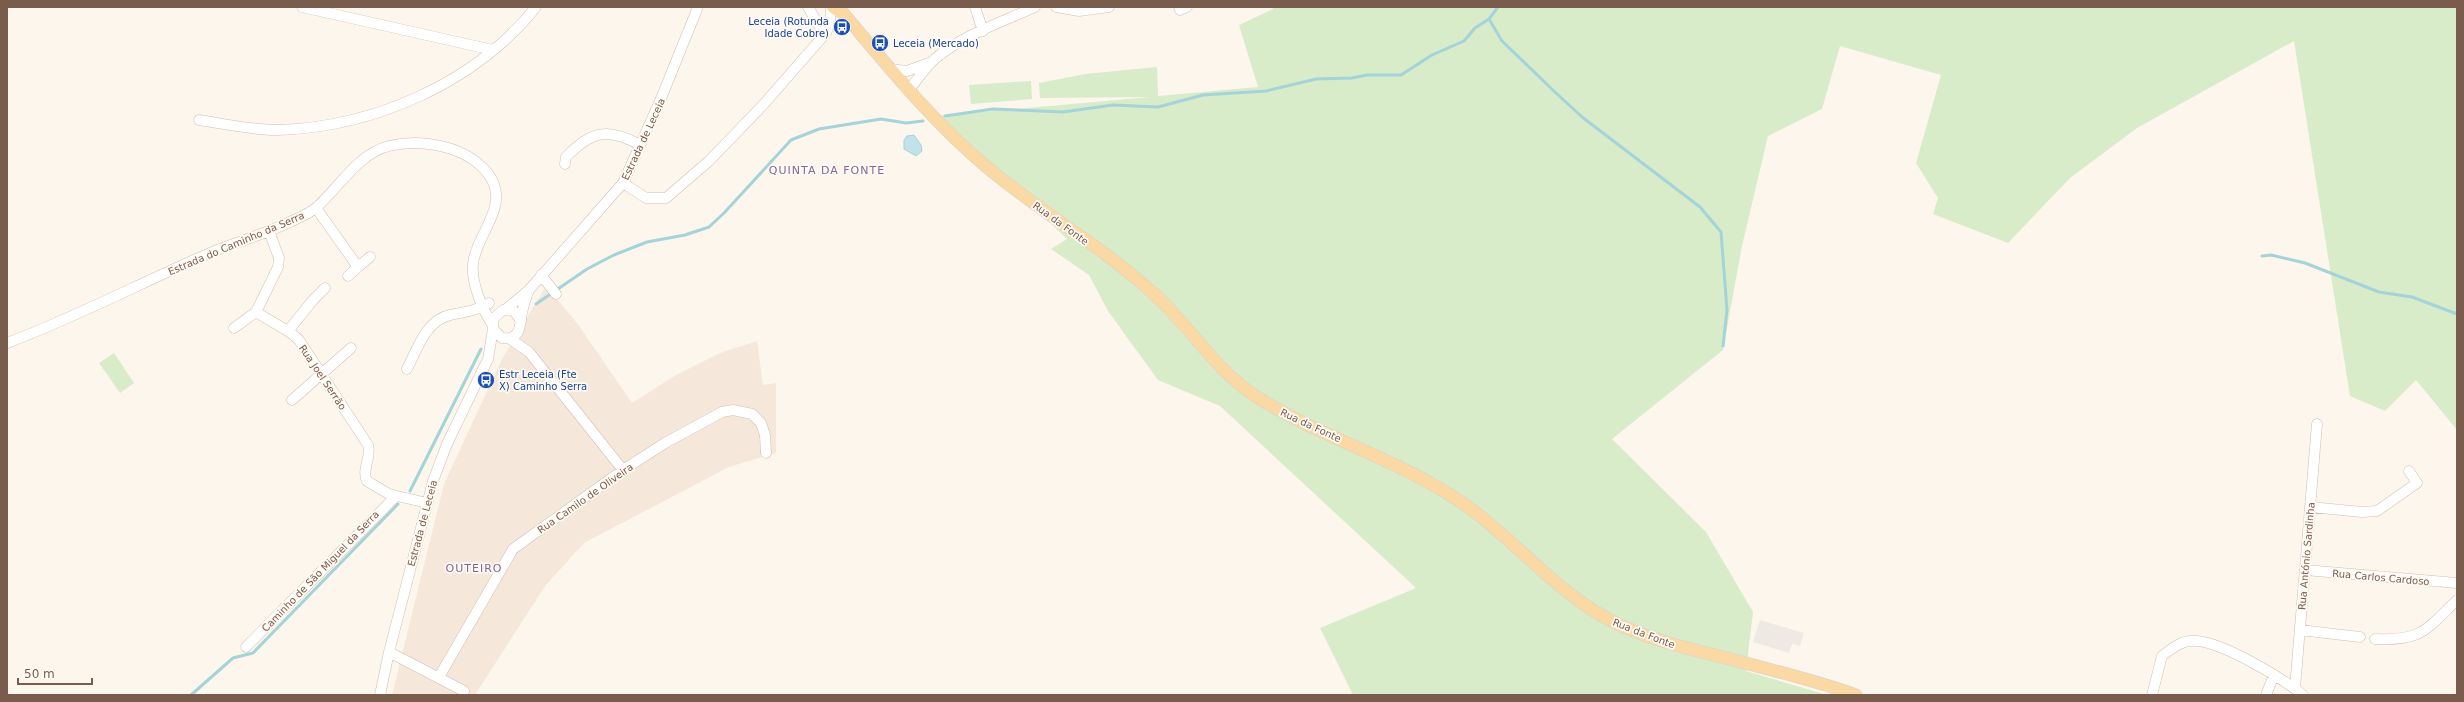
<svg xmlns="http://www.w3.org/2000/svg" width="2464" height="702" viewBox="0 0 2464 702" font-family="'DejaVu Sans',sans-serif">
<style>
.residential{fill:#f5e8da}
.industrial{fill:#efe9e4}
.green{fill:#d8ecc9}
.water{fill:#bfe3e8;stroke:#a5d3da}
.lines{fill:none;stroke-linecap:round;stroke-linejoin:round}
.stream{stroke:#a5d3da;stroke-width:3}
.minor-casing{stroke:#d1beb0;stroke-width:11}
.major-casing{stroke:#dad1cd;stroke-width:13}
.minor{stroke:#fff;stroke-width:10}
.major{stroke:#fbd9a5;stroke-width:12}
.labels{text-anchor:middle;stroke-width:3.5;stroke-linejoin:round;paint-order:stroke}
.transit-label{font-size:10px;fill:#164399;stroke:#fffaf3;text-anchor:start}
.street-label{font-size:10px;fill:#7a5c4d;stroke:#fffaf3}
.neighbourhood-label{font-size:11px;letter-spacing:1px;fill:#846695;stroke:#fffaf3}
</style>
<rect width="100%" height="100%" fill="#fdf6ec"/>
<path class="residential" d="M546,286l31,37 55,80 44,-28 44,-22 37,-12 6,44 13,-2v70l-47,14 -145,76 -39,43 -70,109h-83l52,-211 57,-123z"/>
<path class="industrial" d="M1760,620l44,13 -4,13 -8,-2 -3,9 -36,-11z"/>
<path class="green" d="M1273,7h1184v423l-41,-50 -31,31 -35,-15 -56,-355 -157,87 -67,50 -62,65 -75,-29 5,-16 -22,-35 25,-88 -101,-29 -18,63 -54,27 -26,110 -19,104 -111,89 94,93 47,80 -7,59 81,24h-474l-33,-67 96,-40 -196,-182 -62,-26 -50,-69 -19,-36 -38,-26 16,-10 -129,-123 212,-19 -110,1 -1,-15 46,-9 72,-7 1,29 100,-9 -19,-62 34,-16z
M1031,81l1,18 -61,5 -2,-19z
M114,353l20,30 -14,10 -21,-30z"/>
<path class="water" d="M914,135l7,10 1,6 -6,5 -12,-7v-9l3,-4z"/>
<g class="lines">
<path class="stream" d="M1489,19l13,22 54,52 26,24 118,90 21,25 6,78 -4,36
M945,116l48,-7 70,3 50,-7 45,2 45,-12 63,-4 50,-12 36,-1 15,-3h34l31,-20 32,-14 11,-13 14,-9 9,-12
M2262,256l9,-1 34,8 74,29 33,5 45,17
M536,304l51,-35 27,-14 33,-13 38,-7 24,-8 15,-14 67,-73 28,-11 62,-10 25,4 17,-2
M410,491l71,-142
M191,695l42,-37 20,-5 145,-149"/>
<defs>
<path id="minor" d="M302,7l191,43
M808,7l16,27
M975,7l8,24
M1056,7l23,4 30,-4
M1179,7l1,3 7,-3
M889,69l18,2 22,-8
M908,90c10,-10 17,-23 28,-32 27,-23 66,-36 99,-51
M199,120c26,4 53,10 79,10 96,-3 197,-47 258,-123
M565,164l1,-7c25,-26 42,-30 74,-12
M623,183l23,15h20l43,-37 54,-56 63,-72 4,-10 1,-16
M316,208l42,59 12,-10
M269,231l10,27 -1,9 -22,45 35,21 8,7 69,105c4,12 -7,25 -1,36l22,13 38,9
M541,275l15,19
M348,276l10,-9
M505,310l24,-20 94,-107 37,-82 38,-94
M521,321l-7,-10 -11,-1 -10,9v10l9,9c19,3 18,-13 20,-26 2,-8 4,-15 7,-22
M234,328l22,-16
M288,331l25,-31 12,-12
M510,339l19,13 94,118
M7,343c72,-27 139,-63 210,-93 26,-10 54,-18 79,-31 7,-3 15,-7 21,-12 22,-20 42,-54 72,-61 32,-8 79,0 100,29 22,31 -13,59 -16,89 -2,18 9,45 19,60
M407,369c10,-19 19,-49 43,-54 15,-3 26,-4 39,-12
M292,400l59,-52
M2310,507l52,5 15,-1 40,-28 -8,-12
M2305,570l152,13
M2300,630l60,7
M2375,639c47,2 51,-9 82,-39
M246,647l150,-151
M389,652l75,39
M439,677l74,-128 110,-79 42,-27 57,-31 11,-2 19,4 9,9 4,12 1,18
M2295,688l22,-264
M380,695l9,-43 44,-171 14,-37 41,-85 5,-30
M2152,695l10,-39c10,-8 21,-17 35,-15 27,2 85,37 106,54
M2266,695l8,-20"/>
<path id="major" d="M833,7l11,7c46,55 91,110 145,155 53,44 114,78 165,125 37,33 62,78 106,105 62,38 133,59 195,99 59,38 102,99 167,128 31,14 64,22 96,30 46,12 93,23 138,39"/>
</defs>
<use href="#minor" class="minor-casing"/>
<use href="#major" class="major-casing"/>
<use href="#minor" class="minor"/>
<use href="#major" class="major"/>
</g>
<defs>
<symbol id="bus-disc" viewBox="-11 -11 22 22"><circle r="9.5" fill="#1a4fb4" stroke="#fffaf3"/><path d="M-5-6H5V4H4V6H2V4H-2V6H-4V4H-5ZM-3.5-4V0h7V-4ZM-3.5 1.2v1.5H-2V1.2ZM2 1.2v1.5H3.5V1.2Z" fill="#fff"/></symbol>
</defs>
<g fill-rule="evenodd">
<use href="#bus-disc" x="832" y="17" width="20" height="20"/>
<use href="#bus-disc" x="870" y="33" width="20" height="20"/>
<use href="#bus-disc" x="476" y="370" width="20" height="20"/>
</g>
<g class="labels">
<g class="transit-label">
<text x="829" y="25" text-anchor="end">Leceia (Rotunda<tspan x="829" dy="12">Idade Cobre)</tspan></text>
<text x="893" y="47">Leceia (Mercado)</text>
<text x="499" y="378">Estr Leceia (Fte<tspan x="499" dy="12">X) Caminho Serra</tspan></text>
</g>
<g class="street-label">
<text transform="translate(643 139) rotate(-65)" y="4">Estrada de Leceia</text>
<text transform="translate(1061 223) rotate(36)" y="4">Rua da Fonte</text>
<text transform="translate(236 243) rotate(-23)" y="4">Estrada do Caminho da Serra</text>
<text transform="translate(323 377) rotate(56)" y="4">Rua Joel Serrão</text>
<text transform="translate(1311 425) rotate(25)" y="4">Rua da Fonte</text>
<text transform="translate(585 498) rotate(-35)" y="4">Rua Camilo de Oliveira</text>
<text transform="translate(422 523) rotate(-75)" y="4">Estrada de Leceia</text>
<text transform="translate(2306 556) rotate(-85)" y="4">Rua António Sardinha</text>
<text transform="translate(320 571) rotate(-46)" y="4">Caminho de São Miguel da Serra</text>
<text transform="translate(2381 577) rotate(5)" y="4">Rua Carlos Cardoso</text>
<text transform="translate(1644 633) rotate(21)" y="4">Rua da Fonte</text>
</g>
<g class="neighbourhood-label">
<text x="827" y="174">QUINTA DA FONTE</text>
<text x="474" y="572">OUTEIRO</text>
</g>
</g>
<rect width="2464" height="702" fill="none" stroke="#7a5c4d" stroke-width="16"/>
<path d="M18 678v6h74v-6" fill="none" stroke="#7a5c4d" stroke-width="2"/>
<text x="24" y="678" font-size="12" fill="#7a5c4d" stroke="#fffaf3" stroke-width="3" paint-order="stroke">50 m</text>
</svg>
